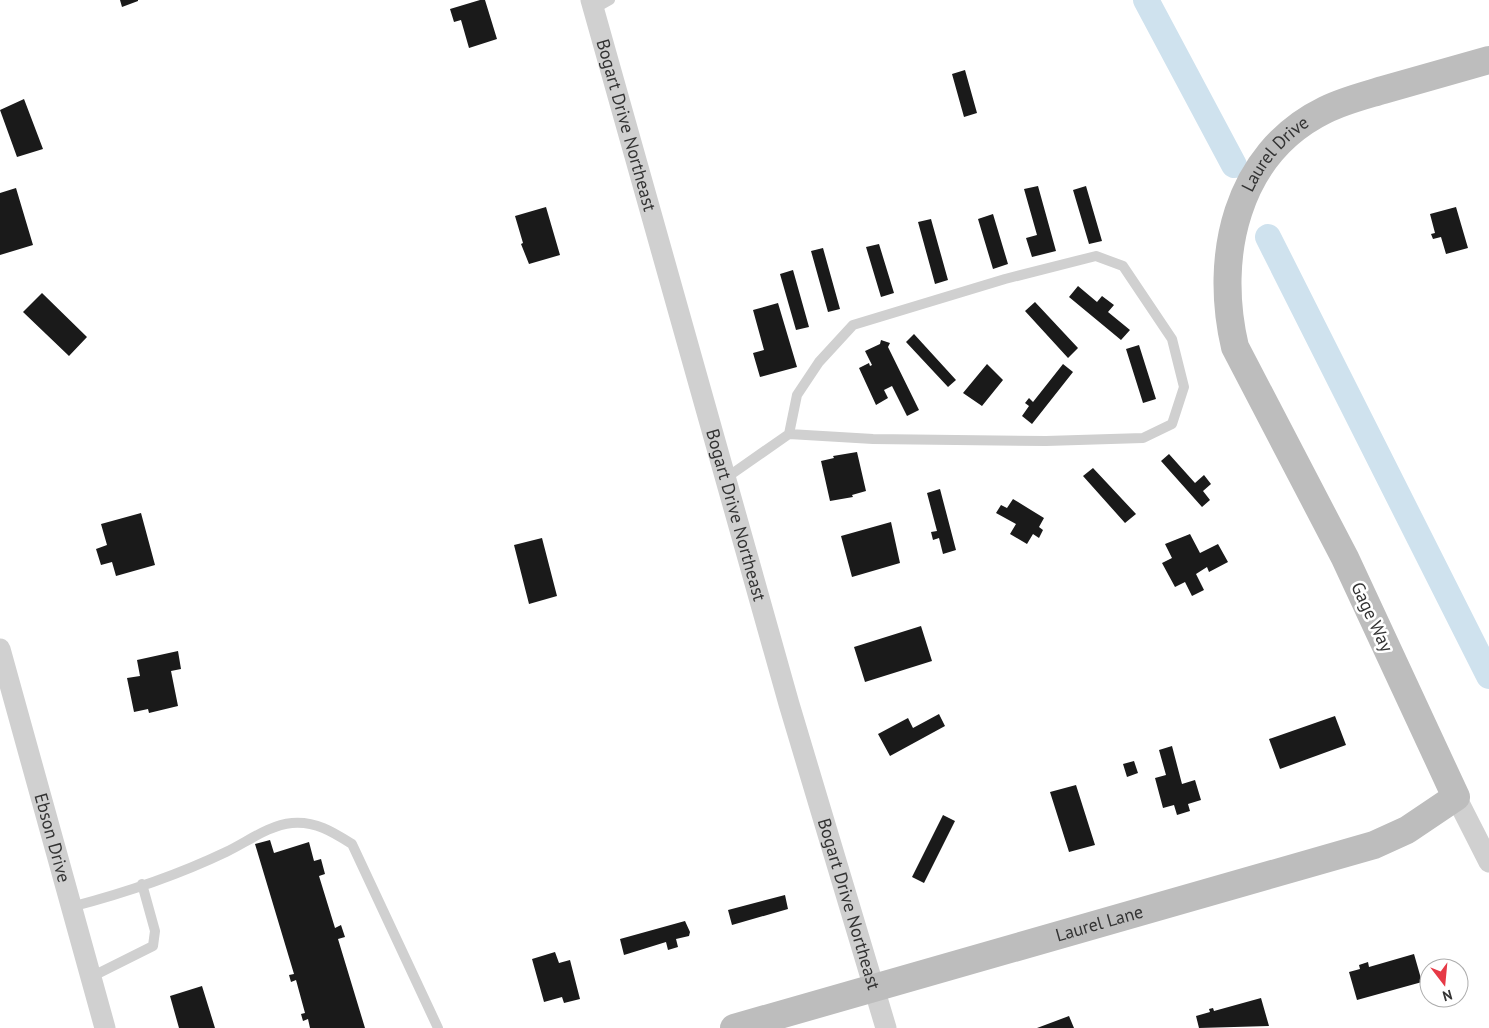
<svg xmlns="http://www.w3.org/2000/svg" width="1489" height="1028" viewBox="0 0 1489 1028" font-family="'PT Sans',sans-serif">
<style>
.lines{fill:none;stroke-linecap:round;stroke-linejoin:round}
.canal{stroke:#cfe2ee;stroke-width:26}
.building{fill:#1a1a1a}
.lane{stroke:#d0d0d0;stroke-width:10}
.street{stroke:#d0d0d0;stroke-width:21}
.secondary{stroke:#bdbdbd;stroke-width:28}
.labels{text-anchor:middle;stroke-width:5;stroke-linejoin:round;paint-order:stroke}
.street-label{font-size:18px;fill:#333;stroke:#fff}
</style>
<rect width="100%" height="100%" fill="#fff"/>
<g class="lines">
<path class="canal" d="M1146,0l88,165
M1268,237l221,439"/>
</g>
<path class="building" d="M120,0h18v1l-16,6z
M480,0h5l12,39 -28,9 -8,-28 -7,2 -4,-13z
M965,70l12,43 -13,4 -12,-43z
M24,99l19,50 -26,8 -17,-47z
M1038,186l18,65 -24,6 -6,-19 11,-3 -13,-46z
M1086,186l16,55 -13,3 -16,-54z
M16,188l17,57 -33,10v-62z
M546,207l14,48 -31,9 -8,-20 2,-1 -8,-27z
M1456,207l12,41 -22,6 -5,-17 -8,2 -2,-5 4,-1 -5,-19z
M993,214l15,50 -15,5 -15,-50z
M931,219l17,61 -13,4 -17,-62z
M879,244l15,49 -13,4 -15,-50z
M823,248l17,61 -12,3 -17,-61z
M793,270l16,57 -13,3 -16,-56z
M1078,286l19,16 5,-6 12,9 -6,7 22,18 -9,10 -52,-43z
M42,293l45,44 -18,19 -46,-44z
M1035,302l43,46 -10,10 -43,-47z
M778,303l19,64 -37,10 -7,-24 11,-3 -11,-40z
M914,334l42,46 -8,7 -42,-45z
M881,340l9,3 -2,4 31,63 -12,6 -15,-30 -8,4 4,8 -12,7 -17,-37 10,-5 1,3 2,-1 -7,-14 15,-7z
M1139,345l17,54 -13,4 -17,-54z
M987,364l16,16 -21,26 -19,-13z
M1063,364l10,8 -41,52 -10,-8 7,-10 -4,-3 4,-5 4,4z
M857,452l9,39 -14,4 1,2 -23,4 -9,-40 13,-3 -1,-2z
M1169,454l26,29 9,-8 7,9 -8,7 7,9 -8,7 -41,-46z
M1093,468l43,46 -11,9 -42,-47z
M940,489l16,61 -13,4 -4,-16 -6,2 -2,-8 6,-1 -10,-38z
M1013,499l31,19 -5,9 4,3 -4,8 -6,-4 -6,10 -17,-10 6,-10 -20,-11 5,-8 6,3z
M141,513l14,52 -39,11 -4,-14 -11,3 -5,-16 11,-4 -6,-21z
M891,522l9,41 -48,14 -11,-41z
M1190,534l10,19 18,-9 10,18 -19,10 -2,-5 -11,7 8,16 -12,6 -7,-14 -10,5 -13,-24 10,-5 -7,-14z
M542,538l15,58 -28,8 -15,-59z
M921,626l11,35 -67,21 -11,-35z
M178,651l3,18 -10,2 7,35 -29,7 -1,-4 -14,3 -7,-34 13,-2 -3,-16z
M939,714l6,12 -55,30 -12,-22 30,-16 5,10z
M1335,716l11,29 -66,24 -11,-30z
M1172,746l10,38 13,-4 6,20 -13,4 2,7 -13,4 -3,-10 -11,3 -8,-30 11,-3 -7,-25z
M1134,761l4,12 -11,4 -4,-13z
M1076,785l19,60 -26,7 -19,-60z
M943,815l12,6 -31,62 -12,-6z
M270,840l4,13 35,-11 5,19 7,-2 4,15 -6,2 16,52 6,-3 4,12 -7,2 27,89h-55l-2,-9 -5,2 -2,-7 4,-1 -9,-33 -5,2 -2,-7 5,-1 -39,-130z
M785,895l3,14 -56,16 -4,-15z
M685,921l5,11 -1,4 -13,3 2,8 -10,3 -2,-8 -42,13 -4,-16z
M555,952l4,11 11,-3 10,39 -16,4 -2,-6 -18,5 -12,-43z
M1414,954l8,28 -65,18 -8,-28 11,-3 -1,-4 9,-3 1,5z
M202,986l13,42h-36l-9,-32z
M1261,998l8,28 -70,2 -3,-12 14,-4 -1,-3 4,-1 1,3z
M1069,1016l5,12h-37z"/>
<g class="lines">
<path class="lane" d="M594,9l16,-9
M726,478l63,-44 84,5 173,2 97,-3 29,-14 12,-37 -12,-48 -49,-73 -27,-10 -91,23 -152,46 -34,37 -22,33 -8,39
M71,907c50,-13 109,-33 155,-55 21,-10 43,-27 66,-29 24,-2 41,9 60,21l86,184
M91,977l62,-31 2,-15 -13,-47"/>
<g class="street">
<path id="s1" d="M591,0l198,704 97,324"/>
<path id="s2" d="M0,649l105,379"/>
<path d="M1456,797l33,65"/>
</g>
<path class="secondary" id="s3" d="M734,1028l640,-183 33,-15 49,-33 -111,-239 -110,-211c-21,-89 0,-193 90,-237 18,-9 38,-14 58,-20 35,-10 70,-20 106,-30"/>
</g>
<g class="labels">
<g class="street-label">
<text dy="6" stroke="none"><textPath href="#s1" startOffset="130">Bogart Drive Northeast</textPath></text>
<text dy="6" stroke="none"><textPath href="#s3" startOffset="1469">Laurel Drive</textPath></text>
<text dy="6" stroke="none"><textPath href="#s1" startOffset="535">Bogart Drive Northeast</textPath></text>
<text transform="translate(1372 617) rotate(65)" y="6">Gage Way</text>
<text dy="6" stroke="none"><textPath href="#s2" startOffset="196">Ebson Drive</textPath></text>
<text dy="6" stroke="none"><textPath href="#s1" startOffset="940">Bogart Drive Northeast</textPath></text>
<text dy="6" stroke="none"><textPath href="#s3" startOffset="380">Laurel Lane</textPath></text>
</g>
</g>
<g transform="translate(1444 983) rotate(164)"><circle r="24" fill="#ffffff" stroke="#adadad"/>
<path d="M0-4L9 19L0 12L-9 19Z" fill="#e63946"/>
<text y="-8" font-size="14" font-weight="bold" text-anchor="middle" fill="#333333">N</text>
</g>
</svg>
